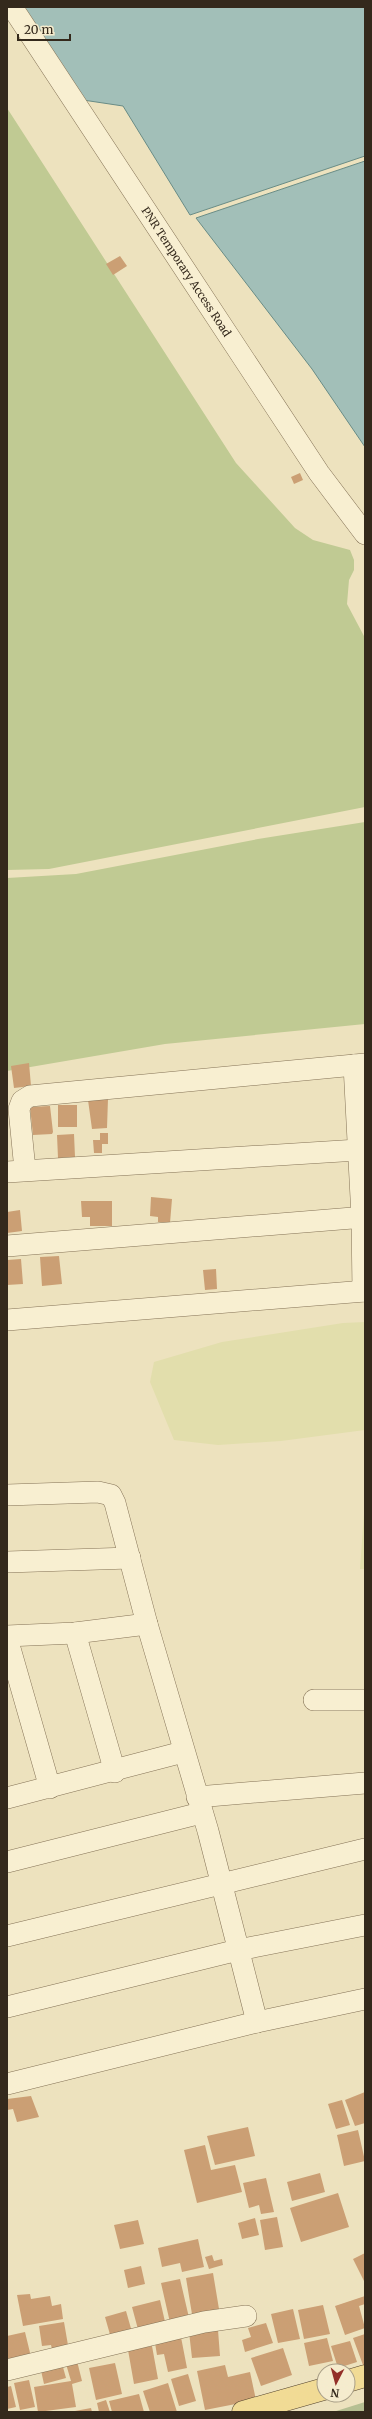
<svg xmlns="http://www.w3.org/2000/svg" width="372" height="2419" viewBox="0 0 372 2419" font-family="Merriweather,serif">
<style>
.farmland{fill:#e2deac}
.green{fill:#c0ca93}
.cemetery{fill:#b6bf92}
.water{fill:#a2bfb8;stroke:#698c86}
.building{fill:#cb9f74}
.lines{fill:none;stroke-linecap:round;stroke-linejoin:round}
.minor-casing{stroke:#857357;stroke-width:22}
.major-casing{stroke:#52412c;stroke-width:23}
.minor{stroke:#f8efd1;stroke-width:21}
.major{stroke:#f1db95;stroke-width:22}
.labels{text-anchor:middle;stroke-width:3.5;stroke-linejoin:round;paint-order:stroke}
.street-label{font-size:11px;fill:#34291c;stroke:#f5ecce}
</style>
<rect width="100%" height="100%" fill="#ede2be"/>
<path class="farmland" d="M365,1322v108l-84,11 -63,4 -44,-5 -24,-58 4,-20 68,-20 121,-19z
M365,1500v69h-5z"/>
<path class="green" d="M7,108l229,355 59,65 18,12 37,10 4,10v10l-5,10 -2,24 18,34v169l-316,62 -42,1z
M365,822v202l-200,20 -158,27v-193l69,-4 182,-35z"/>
<path class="cemetery" d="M365,2402v10h-32z"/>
<path class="water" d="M23,7h342v149l-175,59 -67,-109 -40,-6z
M365,161v286l-53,-78 -116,-151z"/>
<path class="building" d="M120,256l7,10 -14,9 -7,-11z
M300,473l3,7 -9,4 -3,-7z
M29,1063l2,23 -17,2 -3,-22z
M108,1099l-1,29 -15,1 -4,-29z
M58,1105h19v22h-19z
M50,1106l3,26 -1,2 -19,1 -3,-28z
M100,1133h8v11h-6v9h-8l-1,-13h7z
M74,1134l1,23 -17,1 -1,-23z
M151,1197l21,2 -2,24 -12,-1v-5l-8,-1z
M81,1201h31v25h-22v-9h-8z
M20,1210l2,21 -15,2v-21z
M59,1256l3,28 -20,2 -2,-29z
M21,1259l2,25 -16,1v-25z
M216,1269l1,20 -12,1 -2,-20z
M365,2092v31l-10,3 -10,-26z
M31,2096l8,21 -22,5 -4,-13 -6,1v-11z
M342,2100l8,25 -14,4 -8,-25z
M248,2127l7,29 -40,9 -8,-29z
M358,2130l7,31 -21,5 -7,-31z
M205,2145l6,25 24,-5 7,27 -45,11 -13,-53z
M320,2173l5,19 -33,9 -5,-19z
M266,2178l8,34 -13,2 -2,-9 -10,3 -6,-25z
M338,2193l11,34 -48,15 -11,-34z
M277,2217l6,30 -18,3 -5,-30z
M255,2218l4,17 -17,4 -4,-16z
M138,2220l6,24 -24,5 -6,-24z
M198,2239l6,28 -22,5 -2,-9 -18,4 -4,-19z
M365,2253v30l-12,-24z
M212,2255l2,6 8,-2 1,6 -14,4 -4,-12z
M141,2266l4,18 -17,4 -4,-18z
M213,2273l6,36 -27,5 -6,-36z
M180,2279l10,43 -19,5 -10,-44z
M30,2294l1,5 19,-3 2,10 9,-2 2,15 -40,7 -6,-31z
M365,2296v8l-6,2 6,22 -20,7 -10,-29z
M160,2300l6,26 -27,7 -7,-26z
M323,2305l7,29 -26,5 -6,-29z
M293,2309l7,30 -22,4 -7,-29z
M126,2311l6,21 -21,6 -6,-21z
M64,2322l5,29 -16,2 -2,-8 -9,1 -3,-20z
M266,2323l7,20 -28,9 -3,-12 9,-3 -3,-9z
M218,2330l2,26 -28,2 -3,-26z
M25,2332l7,29 -25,6v-31z
M180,2332l7,36 -19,4 -4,-18 -7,1 -3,-18z
M365,2334v31h-2l-10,-27z
M327,2338l6,23 -24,5 -5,-23z
M350,2341l7,21 -19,6 -7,-22z
M152,2346l6,33 -24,5 -6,-34z
M283,2348l9,27 -31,11 -10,-28z
M61,2360l5,18 -22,6 -4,-18z
M77,2361l5,20 -10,3 4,23 -38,5 -4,-25 37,-6 -5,-17z
M115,2363l7,31 -26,6 -7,-32z
M225,2365l3,12 22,-5 6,28 -51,10 -8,-39z
M188,2374l8,27 -17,5 -8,-27z
M29,2380l6,27 -15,3 -6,-27z
M168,2383l9,29h-27l-7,-21z
M11,2386l5,21 -9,2v-22z
M139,2394l5,18h-32l-3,-11z
M106,2400l4,12h-11l-2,-9z
M91,2408l1,4h-17v-1z"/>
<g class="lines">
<defs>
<g id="minor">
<path id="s1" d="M12,7l307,466 46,61"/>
<path d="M354,1065l8,152 1,74"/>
<path d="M25,1170l-6,-61 3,-8 8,-5 335,-32"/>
<path d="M7,1172l351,-22"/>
<path d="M7,1246l358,-29"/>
<path d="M7,1320l358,-29"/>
<path d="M7,1495l91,-3 13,3 4,8 32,121 61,207 49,191"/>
<path d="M7,1562l123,-4"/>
<path d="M75,1633l40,139"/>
<path d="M7,1636l68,-3 72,-9"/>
<path d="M7,1638l43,150"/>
<path d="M314,1700h51"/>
<path d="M197,1797l168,-14"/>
<path d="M7,1798l176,-46"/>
<path d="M7,1862l194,-49"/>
<path d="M7,1936l358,-87"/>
<path d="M7,2007l231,-57 127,-25"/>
<path d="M7,2084l250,-62 108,-23"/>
<path d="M7,2370l197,-48 42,-6"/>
</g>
<path id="major" d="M348,2381l17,-5
M243,2412l81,-23"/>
</defs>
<use href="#minor" class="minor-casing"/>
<use href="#major" class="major-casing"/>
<use href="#minor" class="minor"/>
<use href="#major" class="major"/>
</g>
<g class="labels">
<g class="street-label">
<text dy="4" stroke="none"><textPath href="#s1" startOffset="317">PNR Temporary Access Road</textPath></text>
</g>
</g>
<rect width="372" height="2419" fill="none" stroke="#34291c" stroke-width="16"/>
<g transform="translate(336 2383) rotate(186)"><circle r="19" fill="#f5ecce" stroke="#a89e87"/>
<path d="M0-3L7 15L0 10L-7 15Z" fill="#932f28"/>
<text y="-6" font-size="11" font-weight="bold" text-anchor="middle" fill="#34291c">N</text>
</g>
<path d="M18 34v6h52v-6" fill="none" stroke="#34291c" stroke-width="2"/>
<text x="24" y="34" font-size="12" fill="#34291c" stroke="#f5ecce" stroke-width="3" paint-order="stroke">20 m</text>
</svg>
